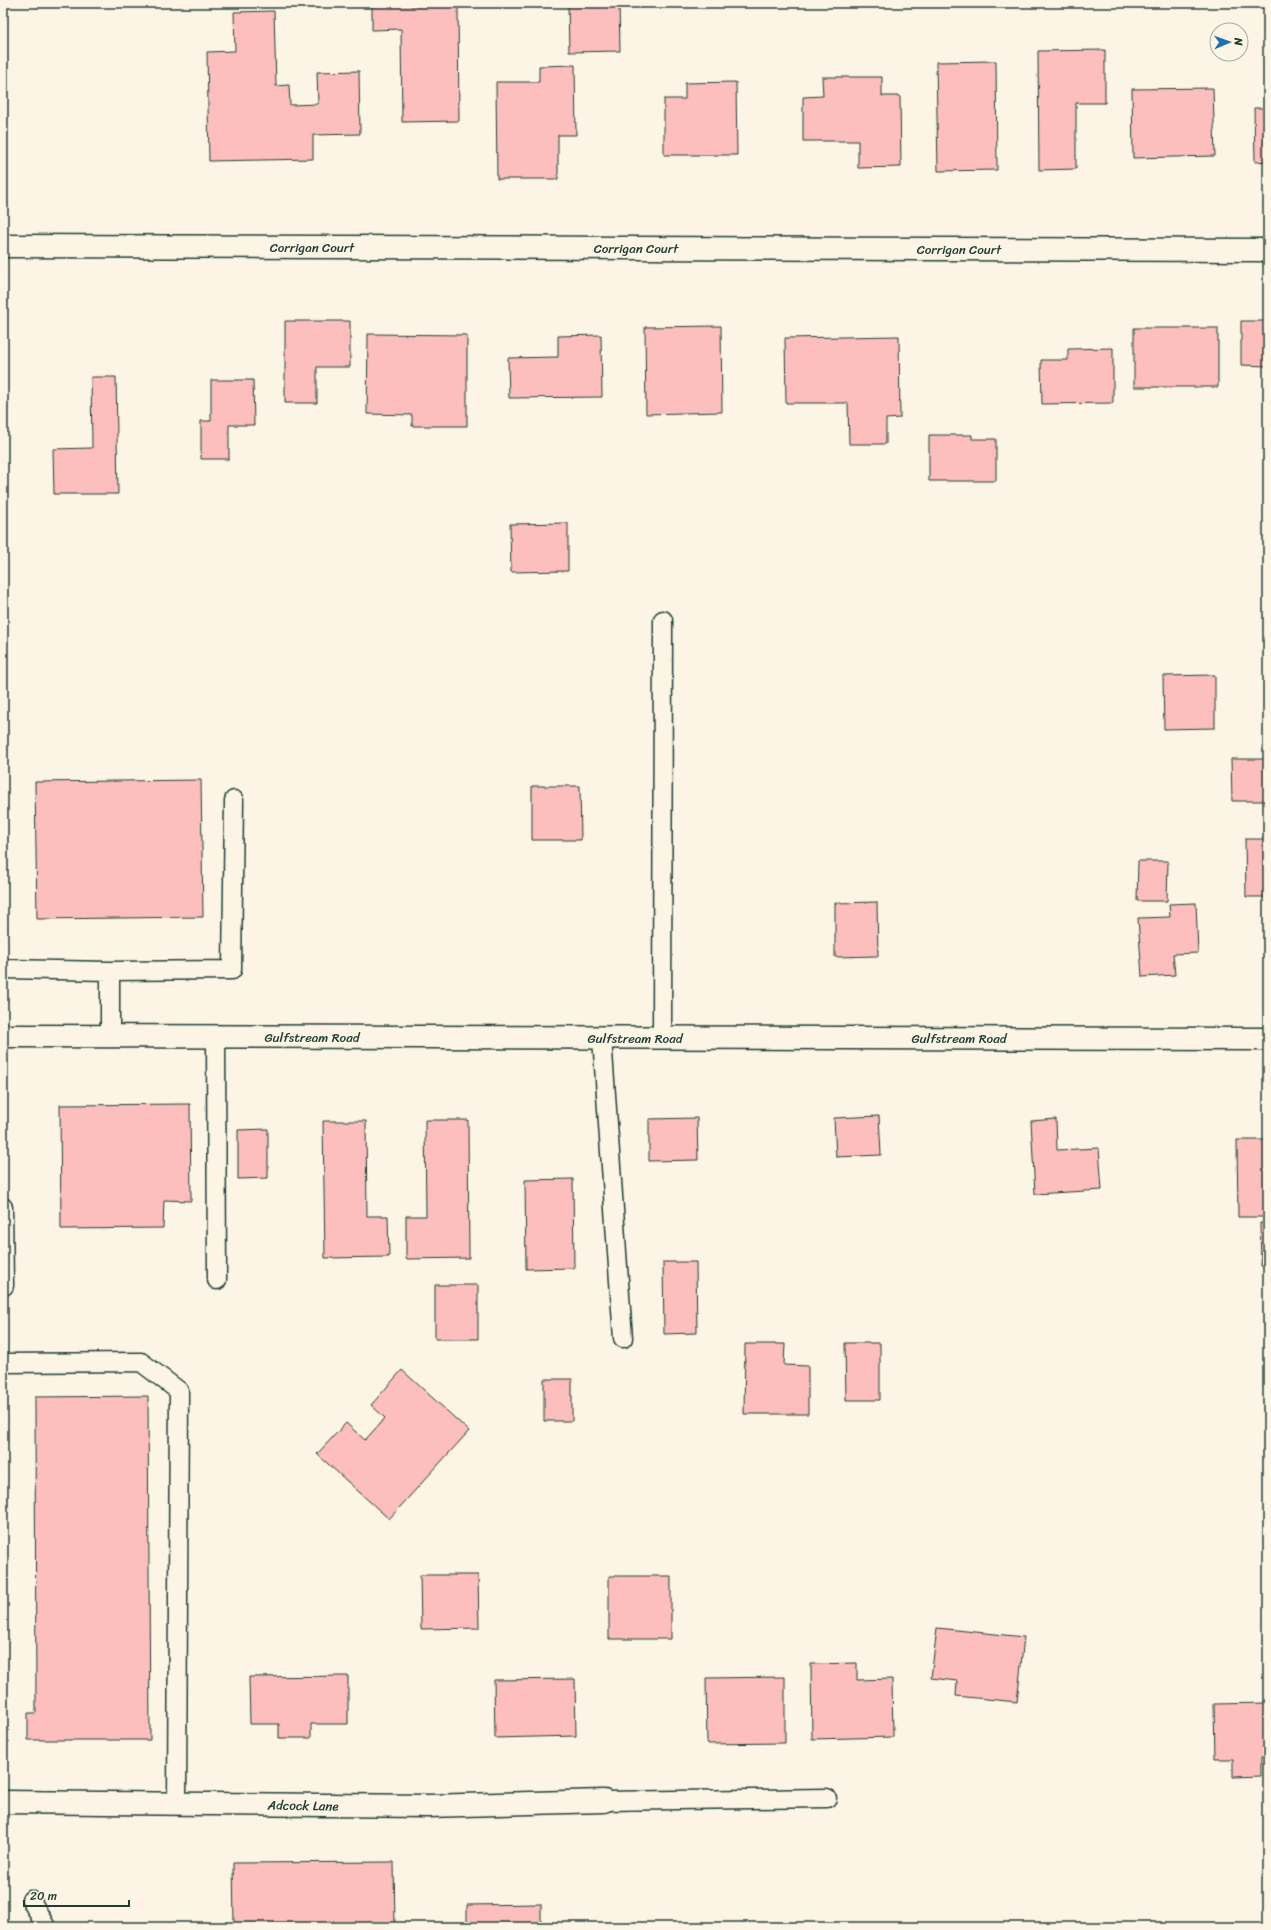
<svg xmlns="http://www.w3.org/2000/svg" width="1271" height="1930" viewBox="0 0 1271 1930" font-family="Sriracha,sans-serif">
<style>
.building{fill:#fcbfbd;stroke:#1f3d34}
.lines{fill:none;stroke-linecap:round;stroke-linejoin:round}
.lane-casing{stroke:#1f3d34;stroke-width:21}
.street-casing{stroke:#1f3d34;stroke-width:25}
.lane{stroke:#fcf5e5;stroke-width:18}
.street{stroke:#fcf5e5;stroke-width:22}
.labels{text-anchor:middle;stroke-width:3.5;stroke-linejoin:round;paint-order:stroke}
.street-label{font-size:13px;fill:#1f3d34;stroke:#fcf5e5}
</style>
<rect width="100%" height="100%" fill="#fcf5e5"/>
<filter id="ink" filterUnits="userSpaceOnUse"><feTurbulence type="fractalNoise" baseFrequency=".025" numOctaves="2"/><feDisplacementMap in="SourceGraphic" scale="8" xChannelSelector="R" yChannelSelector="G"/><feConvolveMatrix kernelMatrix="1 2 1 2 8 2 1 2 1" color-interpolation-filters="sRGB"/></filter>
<g filter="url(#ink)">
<path class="building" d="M372,3h39v3l47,-1 1,116 -57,1 -1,-93 -29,1z
M568,3h51l1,48 -51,1z
M274,11l2,75 13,-1 1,20 28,-1 -1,-32 42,-1 1,63 -47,1v24l-104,2 -2,-109 28,-1 -1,-39z
M1105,50v53h-29v66l-37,1 -1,-119z
M996,61l1,109 -59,1 -2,-109z
M575,65l1,70h-18v44h-61l-1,-97h43v-16z
M822,77h60v19h18l1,71 -43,1v-27h-55v-44l20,-1z
M736,82l1,73h-73v-56h21v-16z
M1213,88l2,68 -82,2 -1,-69z
M1254,108h14v53l-13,1z
M285,321h65v46h-33v36h-32z
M1241,321h27v45l-27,-1z
M721,326l1,86 -76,2 -1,-87z
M1134,328h84v59h-84z
M368,334l99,1v91h-55v-11l-45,-1z
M601,335l1,62 -93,1 -1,-40 50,-1v-21z
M899,336l1,82 -14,1v25h-37l-1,-41h-62l-1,-65z
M1113,348v55l-71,1 -1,-44h27v-11z
M91,377h25l2,117h-64l-1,-45 39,-1z
M211,380h42l1,45h-25v34h-28v-38h10z
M929,435h43v4h24v42h-67z
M568,523v48l-57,1 -1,-48z
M1215,675v53l-51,1 -1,-53z
M1231,759h37v42h-36z
M201,780l2,137 -166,2 -2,-137z
M532,786h48l1,54h-49z
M1245,839h23v58h-22z
M1138,861h30l-1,40h-30z
M877,902l1,54 -43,1v-54z
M1196,903l2,50 -25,1 2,21 -33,2 -4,-59 32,-1 -1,-13z
M190,1104l1,97 -27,-1 -1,28 -102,1 -1,-124z
M879,1116l2,39 -45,2 -2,-39z
M697,1118l1,42 -49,1v-42z
M1056,1119l1,31 42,-2 3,42 -67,4 -4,-73z
M425,1120h43l1,138 -63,1v-43h20z
M323,1121h43l1,95h21l1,41 -64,1z
M268,1129v49l-30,1v-49z
M1237,1140h31v77h-30z
M573,1179l1,89 -48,1 -1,-89z
M1260,1223h8v43h-7z
M663,1262h33l1,71 -33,1z
M435,1285h43v54h-43z
M845,1343h35v57h-34z
M745,1344h40l-1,21 24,1v48h-64z
M402,1370l67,61 -80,88 -72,-65 29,-31 19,17 20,-22 -14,-13z
M544,1379h28v42h-28z
M148,1396l2,344h-122v-27h8l-1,-316z
M420,1575h58l1,53 -58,1z
M609,1576h62v63h-62z
M937,1628l87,9 -7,65 -61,-6 1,-15 -26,-3z
M857,1663v17l35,-1 1,58 -81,2 -1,-75z
M348,1676v48h-37v14h-32v-14h-29l-1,-47z
M785,1677v66l-78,1 -1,-66z
M575,1679l1,57 -81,2 -1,-58z
M1268,1703v55h-7v18l-28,1v-18h-18l-1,-55z
M394,1862l1,65h-161l-1,-64z
M541,1904v23h-74v-22z"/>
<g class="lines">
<defs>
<path id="lane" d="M3,969l107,2v66
M110,971l122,-1 2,-170
M216,1037l1,243
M602,1038l21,300
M662,1038l1,-418
M3,1207l1,79
M3,1363l138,-1 38,29 -2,413
M604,1801l223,-3
M31,1900l15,27"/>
<path id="street" d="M3,246l1265,4
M3,1036l1265,3
M3,1802l425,4 176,-5"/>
</defs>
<use href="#lane" class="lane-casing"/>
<use href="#street" class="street-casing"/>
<use href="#lane" class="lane"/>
<use href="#street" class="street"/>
</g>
</g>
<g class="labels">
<g class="street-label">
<text x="312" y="252">Corrigan Court</text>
<text x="636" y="253">Corrigan Court</text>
<text x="959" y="254">Corrigan Court</text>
<text x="312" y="1042">Gulfstream Road</text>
<text x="635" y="1043">Gulfstream Road</text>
<text x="959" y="1043">Gulfstream Road</text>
<text transform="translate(303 1805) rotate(1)" y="5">Adcock Lane</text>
</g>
</g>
<rect width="1271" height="1930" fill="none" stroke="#fcf5e5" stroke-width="16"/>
<rect x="8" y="8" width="1255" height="1914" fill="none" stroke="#1f3d34" stroke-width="1.5" filter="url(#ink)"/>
<g transform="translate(1229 42) rotate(88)"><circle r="19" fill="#fcf5e5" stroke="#a4ab9e"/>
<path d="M0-3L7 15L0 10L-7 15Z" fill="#1f6fb2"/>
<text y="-6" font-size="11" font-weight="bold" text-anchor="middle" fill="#1f3d34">N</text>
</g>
<path d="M24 1900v6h105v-6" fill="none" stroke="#1f3d34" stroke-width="2"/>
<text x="30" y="1900" font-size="12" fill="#1f3d34" stroke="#fcf5e5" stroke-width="3" paint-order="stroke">20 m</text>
</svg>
